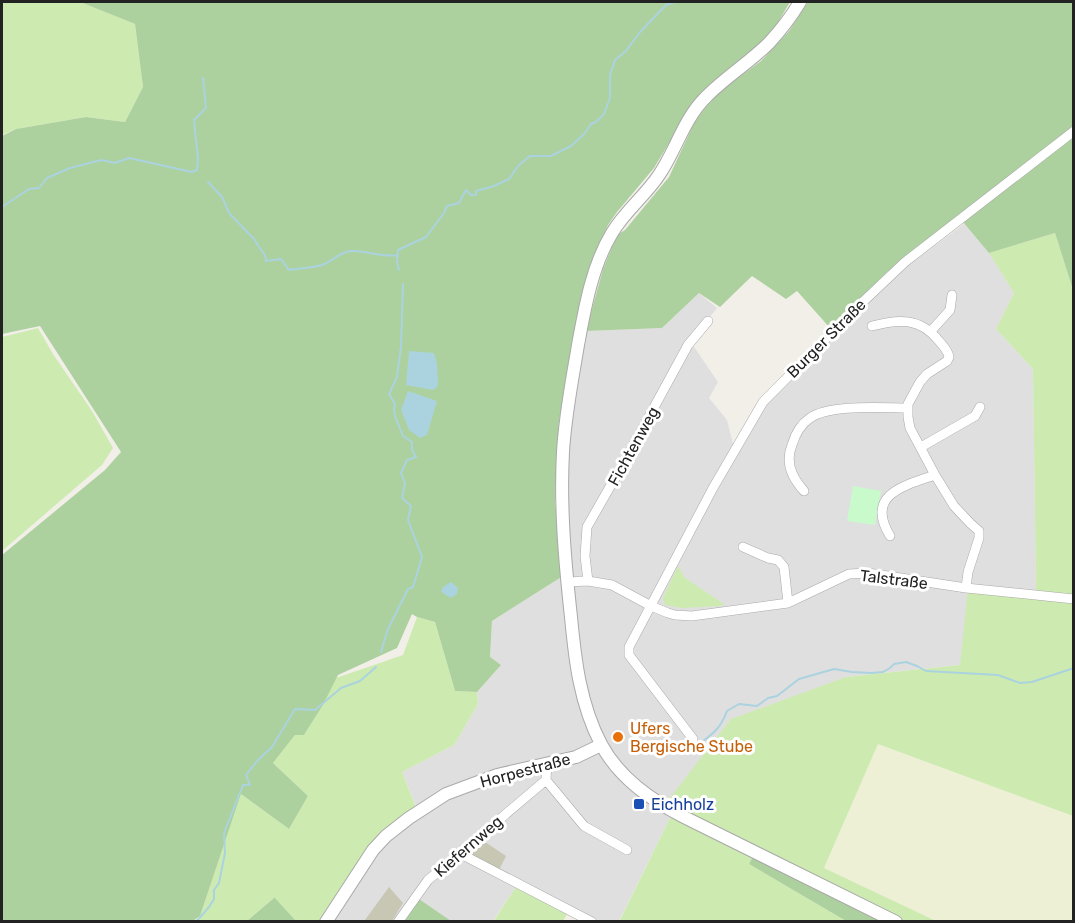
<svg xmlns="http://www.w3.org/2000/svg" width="1075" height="923" viewBox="0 0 1075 923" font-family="Rubik,sans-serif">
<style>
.residential{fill:#e0dfdf}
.construction{fill:#c7c7b4}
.farmland{fill:#eef0d5}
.grass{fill:#cdebb0}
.forest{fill:#add19e}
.park{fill:#c8facc}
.water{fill:#aad3df}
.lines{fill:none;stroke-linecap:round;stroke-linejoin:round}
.stream{stroke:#aad3df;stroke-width:2}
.minor-casing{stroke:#a9a9a9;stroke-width:10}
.tertiary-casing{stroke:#a9a9a9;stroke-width:14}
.minor{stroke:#fff;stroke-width:9}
.tertiary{stroke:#fff;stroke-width:12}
.food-dot{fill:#e8710a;stroke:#fff;stroke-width:2}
.transit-dot{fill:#1a4fb4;stroke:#fff;stroke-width:2}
.labels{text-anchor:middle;stroke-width:6;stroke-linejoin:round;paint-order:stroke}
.street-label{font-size:16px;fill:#222;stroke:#fff}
.food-label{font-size:16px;fill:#c56008;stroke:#fff;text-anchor:start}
.transit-label{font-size:16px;fill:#164399;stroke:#fff;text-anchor:start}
</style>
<rect width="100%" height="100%" fill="#f2efe9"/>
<path class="residential" d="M964,224l25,28 25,41 -18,36 37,40 3,224 -76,72 -114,12 -175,139 -52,105h-24l-76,-39 -26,39 -163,1 44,-70 42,-46 -14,-34 52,-27 24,-41 -1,-12 24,-27 -11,-7 2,-37 71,-45 8,-161 15,-84 76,-3 37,-35 18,15 -27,33 28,41 -9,16 18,22 9,36 34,-56 120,-121z"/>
<path class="construction" d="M482,840l24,16 -7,14 -32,-16z
M389,887l14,16 -11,18h-24l-3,-1z"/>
<path class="farmland" d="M878,744l195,72v105h-137l-112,-53z"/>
<path class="grass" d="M2,2h78l55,22 8,63 -18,35 -39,-5 -70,12 -14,6z
M1055,233l18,57v305l-37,-2 -3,-224 -37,-40 18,-36 -25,-40z
M38,328l15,26 39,57 21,37 -11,17 -100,86v-214z
M678,566l7,12 39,26 -3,2 -39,2 -17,-3 -2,-7z
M968,589l105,14v213l-195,-72 -54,124 112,53h-34l-83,-43 -153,-75 65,-84 115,-42 114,-12z
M417,617l18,5 20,69 22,1 1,12 -24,41 -52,27 14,35 -48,39 -47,75h-25l-22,-23 -27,23 -54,1 7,-6 41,-122 48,35 19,-33 -35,-33 22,-28h9l19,-30 13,-27 67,-23z
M671,816l83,38 -5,10 97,57 -227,1z
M517,885l52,26 -6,10 -70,1z"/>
<path class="forest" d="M80,2h710l-16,27 -11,12 -53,43 -17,19 -39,65 -37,44 -9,13 -16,39 -17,72 -16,85 -4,80 8,75 -71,45 -2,36 11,8 -24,27 -22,-1 -20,-69 -18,-5 -5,-3 -15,34 -59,27 -15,30 -19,30h-9l-22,28 35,33 -19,33 -48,-35 -41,122 -7,5h-191v-366l103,-85 16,-18 -81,-126 -38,8v-198l14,-7 70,-12 39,5 18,-35 -8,-63z
M808,2h265v124l-187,147 -56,55 -33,-37 -11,8 -34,-23 -32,31 -21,-14 -37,35 -76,3 17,-62 14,-34 8,-5 44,-53 26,-56 11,-14 16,-17 39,-29 28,-30z
M1073,134v156l-18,-57 -66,20 -27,-32z
M754,854l130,67h-38l-97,-57z
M274,897l22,24h-49l27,-23z
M416,897l35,24 -51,1z"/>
<path class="park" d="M853,486l28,5 -6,34 -28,-4z"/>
<path class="water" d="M409,351l25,2 3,10 1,23 -5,4 -27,-5z
M408,391l29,10 -10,34 -7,3 -11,-8 -8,-20z
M451,582l7,6 -1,6 -6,4 -10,-6 2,-5z"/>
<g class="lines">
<path class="stream" d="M208,182l14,15 7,16 25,26 5,8 6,8 1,6 15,-2 8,11c11,-2 23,-2 33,-5 10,-3 17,-13 29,-14 15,-1 31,7 46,4
M2,207l27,-18 10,-1 8,-10 23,-10 31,-8 14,3 14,-5 63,14 5,-2 1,-11 -4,-39 12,-12 -3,-30
M399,270l-2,-8 1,-12 28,-13 18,-24 3,-7 12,-3 7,-13 5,5h5v-4l18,-5 15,-7 10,-14 11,-9h21l20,-10 13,-12 7,-10 5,-2 8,-8 6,-16v-23l5,-15 11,-9 14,-19 26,-27 9,-3
M381,652l7,-23 20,-40 5,-2 9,-30 -14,-37 3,-14 -9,-8 3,-15 -4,-10 6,-13 9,-3 -4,-7v-8l-9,-6 -8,-20 -1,-7 1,-5 -6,-10 8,-17 4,-30 2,-63
M702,742c13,-10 19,-15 25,-31l12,-7 18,2 11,-8 9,-2 22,-17 35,-10 18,3 19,1 12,-1 7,-4 4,-4 12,-2 11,4 9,5 72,4 22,8 12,-1 42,-14
M196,922l13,-15 5,-8v-9l5,-7 6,-30 -1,-20 19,-48h7l-4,-10 12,-15 14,-13 23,-38 20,1 26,-22 19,-7 16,-14"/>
<defs>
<path id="minor" d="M872,326c26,-7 48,-9 67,15 4,5 9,9 10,16l-2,4 -20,13 -7,8 -12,22v13l2,11 25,47 19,31 16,17 9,8v7l-11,34 -2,16
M931,331l19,-21 2,-15
M921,447l54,-31 5,-9
M804,491c-12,-13 -19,-29 -12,-46 3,-10 9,-21 18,-27 20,-14 72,-10 97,-10
M890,536c-25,-41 13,-50 45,-61
M743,547l25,11 10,2 6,7 4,36
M588,581l-3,-25 2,-29 40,-70 61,-112 20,-24
M567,582l21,-1 24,4 39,21 17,7 7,2 17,1 96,-13 61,-29 19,-1 98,15 108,11
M693,739l-64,-84v-8l84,-159 50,-86 87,-88 55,-52 169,-131
M546,780l38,46 43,24
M459,853l133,69
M398,922l30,-42 118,-100 1,-16"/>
<path id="tertiary" d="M800,2c-9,15 -19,28 -31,41 -20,20 -45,35 -64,55 -21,21 -29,52 -46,77 -14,21 -34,36 -47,58 -20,33 -27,74 -34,112 -6,36 -13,71 -15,107 -3,55 2,110 8,165 4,43 9,87 30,127 18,34 50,56 83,73l212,105
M326,922l47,-72 13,-14 23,-18 37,-24 51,-19 79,-18 25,-12"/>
</defs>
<use href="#minor" class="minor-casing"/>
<use href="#tertiary" class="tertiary-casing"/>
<use href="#minor" class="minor"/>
<use href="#tertiary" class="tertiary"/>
</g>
<circle class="food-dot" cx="618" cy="737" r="6"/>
<rect class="transit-dot" x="633" y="798" width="12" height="12" rx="3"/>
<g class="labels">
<g class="street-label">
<text transform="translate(826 338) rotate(-45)" y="6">Burger Straße</text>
<text transform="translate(633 446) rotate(-61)" y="6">Fichtenweg</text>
<text transform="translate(894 579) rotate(7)" y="6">Talstraße</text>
<text transform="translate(525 770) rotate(-15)" y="6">Horpestraße</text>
<text transform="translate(468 846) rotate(-41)" y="6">Kiefernweg</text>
</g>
<g class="food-label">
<text x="630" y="734">Ufers<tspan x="630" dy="18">Bergische Stube</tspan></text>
</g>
<g class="transit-label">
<text x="651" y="810">Eichholz</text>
</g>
</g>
<rect width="1075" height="923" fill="none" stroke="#222222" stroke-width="6"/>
</svg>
